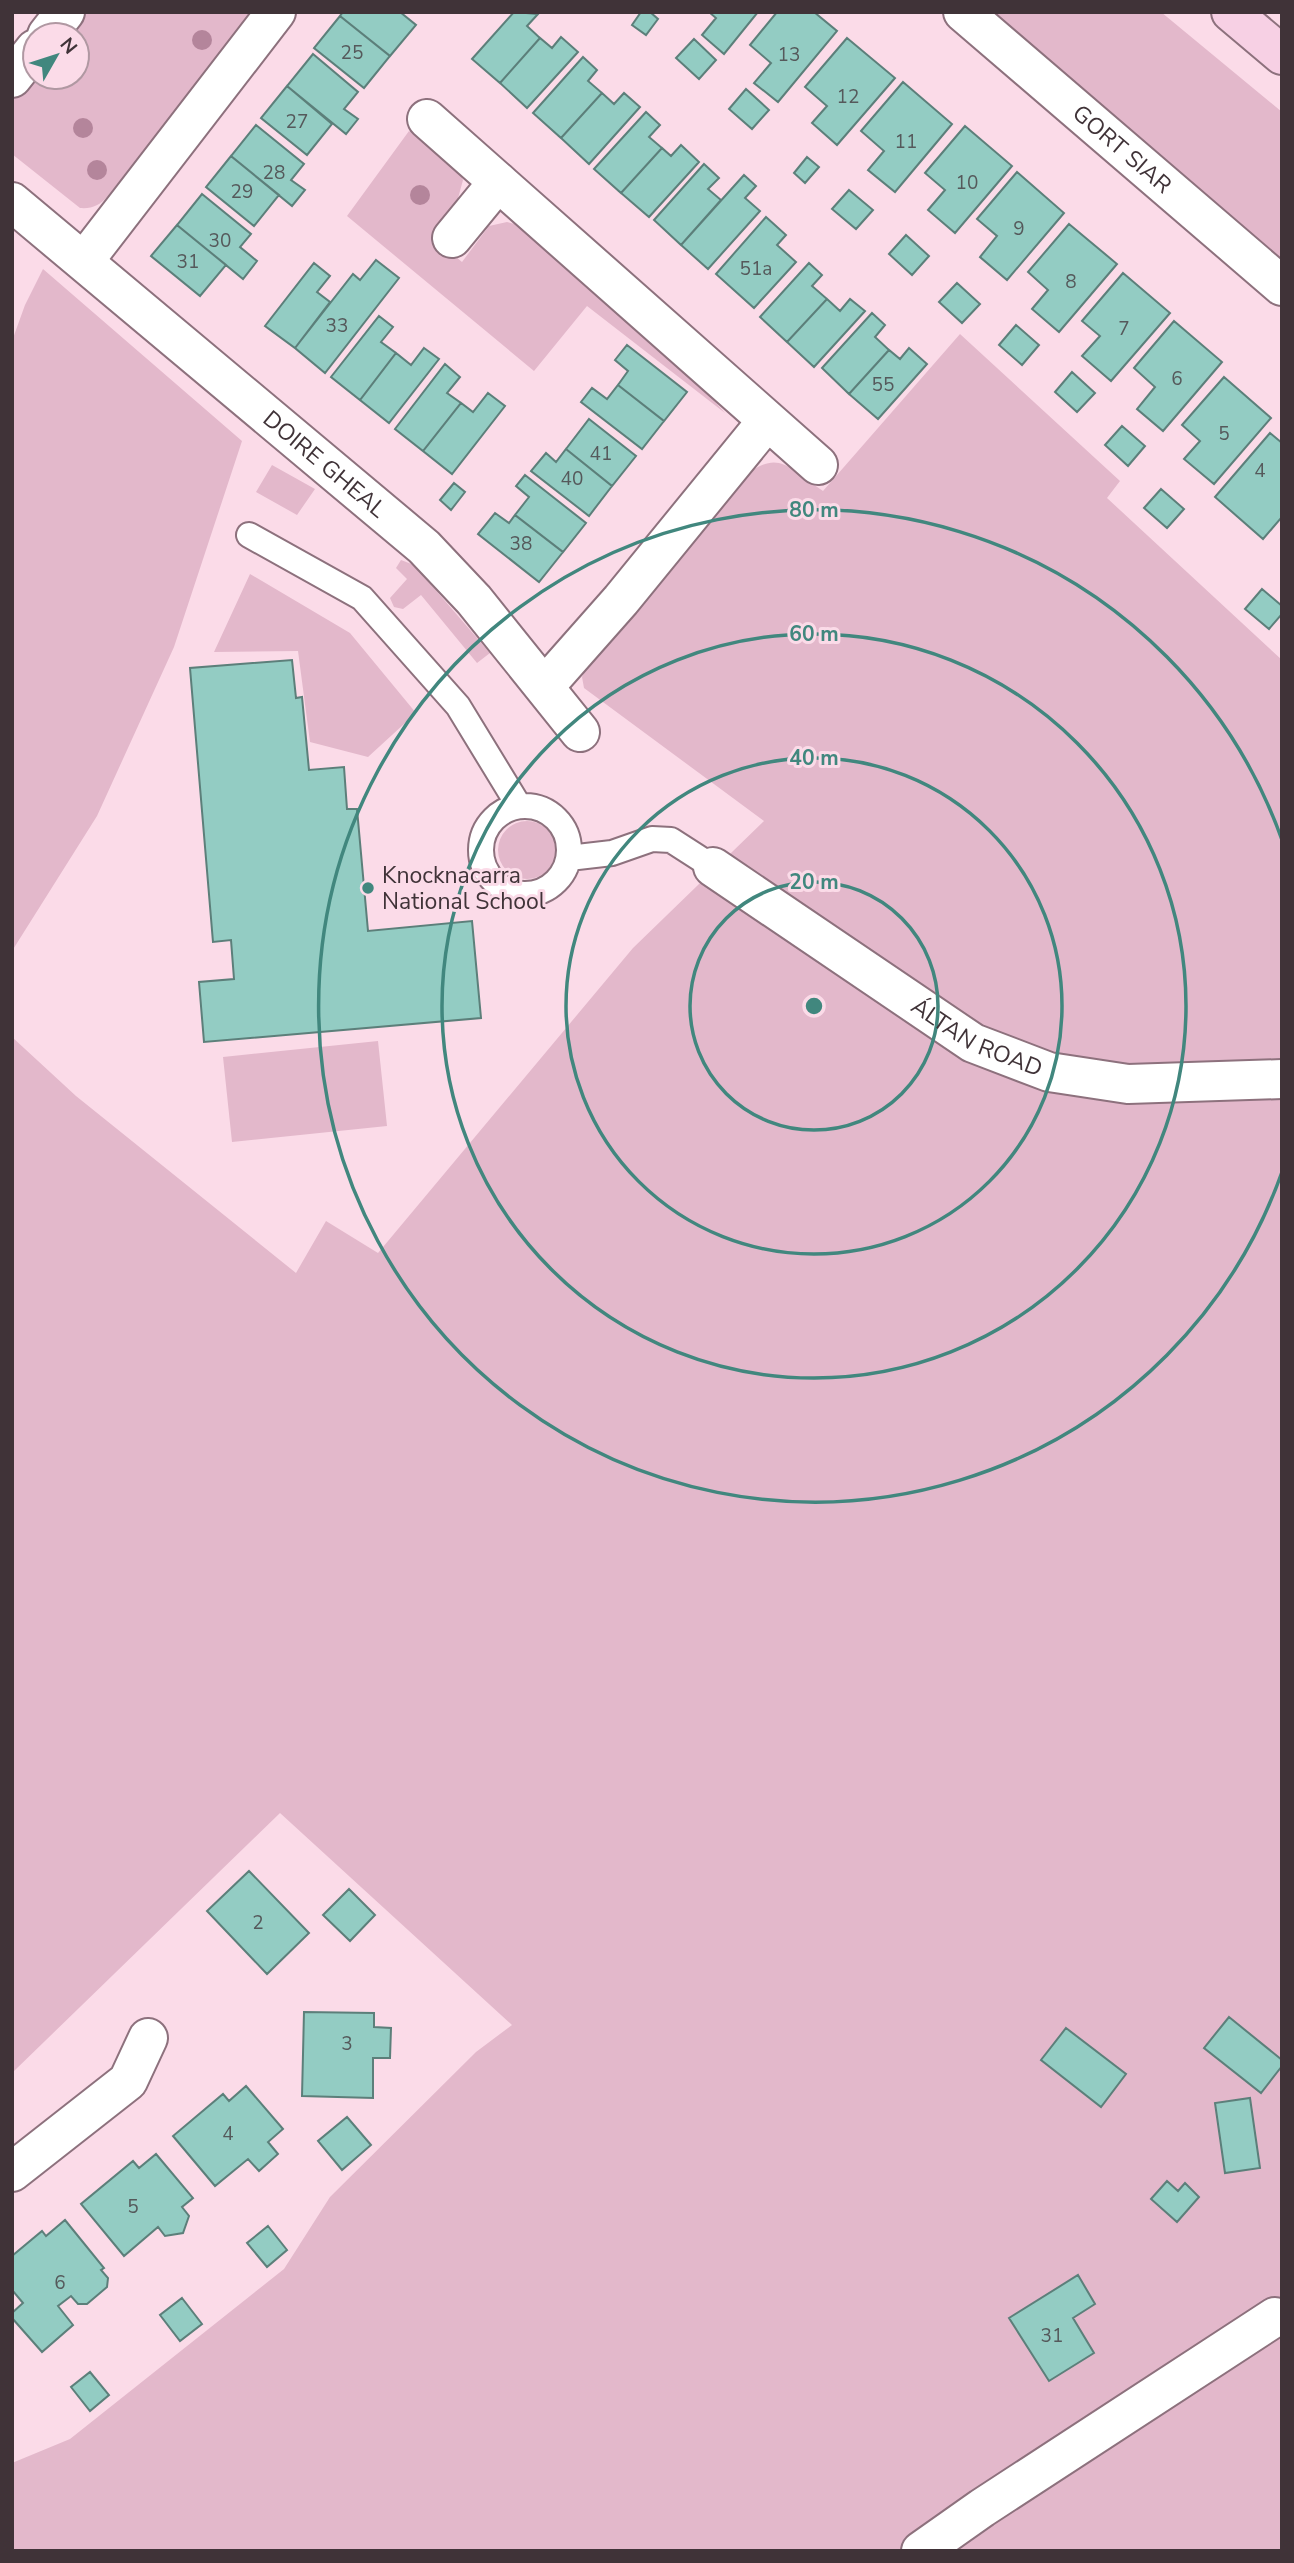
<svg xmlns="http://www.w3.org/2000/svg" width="1294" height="2563" viewBox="0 0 1294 2563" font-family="'Nunito Sans',sans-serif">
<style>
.green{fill:#e3b8cb}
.building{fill:#93ccc3;stroke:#5c7f7a;stroke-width:2}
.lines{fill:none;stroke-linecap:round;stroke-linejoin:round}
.lane-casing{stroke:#8d717d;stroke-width:28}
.street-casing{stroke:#8d717d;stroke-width:42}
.secondary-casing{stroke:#8d717d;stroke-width:42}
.lane{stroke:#fff;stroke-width:24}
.street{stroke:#fff;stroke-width:38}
.secondary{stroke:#f7d0e4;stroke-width:38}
.tree{fill:#b4859b}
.ring{fill:none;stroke:#41877e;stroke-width:3.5}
.poi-dot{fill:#41877e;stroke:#fbdbe8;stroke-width:2.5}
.labels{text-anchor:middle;stroke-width:6;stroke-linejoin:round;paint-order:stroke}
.number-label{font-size:19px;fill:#55595b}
.street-label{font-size:23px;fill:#403338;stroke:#fbdbe8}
.poi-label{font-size:23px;fill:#403338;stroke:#fbdbe8;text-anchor:start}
.centre{fill:#41877e;stroke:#fbdbe8;stroke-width:3.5}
.ring-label{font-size:21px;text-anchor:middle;font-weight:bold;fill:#41877e;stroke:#fbdbe8;stroke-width:6;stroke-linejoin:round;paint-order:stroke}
</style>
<rect width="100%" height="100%" fill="#fbdbe8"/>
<path class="green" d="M83,12h170l-146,185c-7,8 -15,12 -27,11l-68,-54v-52l23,-29v4h42v-42h-12z
M991,12h170l121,100v148z
M409,131l50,41 4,8 -6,22 -24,35 29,25 27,-36 18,-4 11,3 184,162 23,26 -138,-107 -53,65 -187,-155z
M43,269l199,172 -68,206 -77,169 -85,135v-610l13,-36z
M960,334l160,147 -13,17 175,162v1891h-1270v-88l58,-24 214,-170 46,-72 146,-145 36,-27 -232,-212 -268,260v-1036l64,59 220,177 30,-52 52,32 255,-305 131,-127 -180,-133 -2,-11 5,-11 148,-182c42,-37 48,-21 88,7z
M272,465l43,24 -18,26 -41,-23z
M401,560l13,5 76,88 -13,10 -56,-68 -18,14 -9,-2 -4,-9 17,-19 -11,-11z
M250,574l100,59 66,80 -48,44 -58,-15 -12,-91 -84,1z
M498 850a29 29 0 1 1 58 0a29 29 0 1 1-58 0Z
M378,1041l9,85 -155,16 -9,-85z"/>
<path class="building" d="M343,12h57l16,13 -26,31 -50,-40z
M514,12l24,2 -11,12 13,12 -40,45 -28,-24z
M641,12h9l8,7 -12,16 -14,-10z
M709,12h49l-34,42 -22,-19 14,-17z
M777,12h37l23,19 -59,71 -24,-19 17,-20 -21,-18z
M340,16l50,40 -26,32 -50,-40z
M561,37l17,15 -51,56 -27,-25 40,-45 12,10z
M847,38l48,40 -58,67 -25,-22 15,-17 -22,-19z
M694,39l22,21 -17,19 -23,-21z
M313,54l45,38 -14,17 14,10 -12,15 -59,-48z
M583,57l14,13 -9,11 14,12 -41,45 -28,-25z
M903,82l49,42 -57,68 -27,-22 16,-19 -23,-20z
M287,86l45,38 -25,31 -46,-37z
M746,89l23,21 -17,19 -23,-20z
M602,93l12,11 10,-11 16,14 -51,57 -28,-26z
M646,112l14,13 -11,12 13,11 -41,45 -27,-24z
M256,125l48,39 -13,16 14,10 -13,16 -61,-50z
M965,126l47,40 -57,67 -27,-23 17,-20 -20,-17z
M681,145l18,17 -50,55 -28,-24 41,-45 9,8z
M231,156l48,39 -25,31 -48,-39z
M807,157l12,10 -14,16 -11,-10z
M704,164l15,14 -11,11 13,11 -40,45 -27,-25z
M1017,172l47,41 -57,67 -27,-23 17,-21 -20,-17z
M744,175l12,11 -11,12 15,13 -52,58 -27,-24z
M849,190l24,20 -17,19 -24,-20z
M202,194l49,40 -11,13 17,14 -14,18 -66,-54z
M766,217l20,18 -9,10 19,17 -42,46 -38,-34z
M1069,224l48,40 -58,68 -27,-23 16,-19 -20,-18z
M177,225l49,40 -26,31 -49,-40z
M906,235l23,21 -17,19 -23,-21z
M376,260l23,18 -74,95 -30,-25 58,-74 7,6z
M314,263l16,13 -13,16 13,10 -35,46 -30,-22z
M809,263l13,12 -10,11 15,13 -40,43 -27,-25z
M1123,273l47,40 -59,68 -29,-25 18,-20 -18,-15z
M957,283l23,21 -18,19 -23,-21z
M827,299l13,12 10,-12 15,12 -51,56 -27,-25z
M872,313l13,12 -10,12 14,13 -40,44 -27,-26z
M379,316l14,11 -12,15 15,11 -36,47 -29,-23z
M1174,321l48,41 -59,69 -26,-22 18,-22 -21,-19z
M1016,325l23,20 -17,20 -23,-20z
M627,345l60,47 -23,29 -46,-36 10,-14 -13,-11z
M424,348l15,11 -50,64 -29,-23 36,-47 15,12z
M909,348l18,16 -49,55 -29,-25 40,-44 11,9z
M445,364l15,13 -13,16 14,10 -38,48 -28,-22z
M1072,372l23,21 -18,19 -22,-20z
M1224,377l47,41 -57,66 -30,-25 16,-18 -18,-16z
M618,385l46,36 -22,28 -61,-47 11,-14 15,11z
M488,393l17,13 -53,68 -29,-23 38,-48 12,9z
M589,419l47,37 -24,30 -46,-37z
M1122,426l23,20 -17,20 -23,-21z
M1270,433l12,10v74l-19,22 -48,-42z
M566,449l46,37 -23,30 -58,-45 15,-18 10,9z
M525,475l61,48 -23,29 -48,-37 14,-18 -13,-11z
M454,483l11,9 -14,18 -11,-10z
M1161,489l23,20 -17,19 -23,-20z
M495,513l14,10 6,-8 48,37 -24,30 -61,-48z
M1262,589l20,17v8l-13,15 -24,-20z
M292,660l4,38 6,-1 7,73 35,-3 3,42h10l11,122 104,-10 9,97 -277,24 -5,-60 35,-3 -3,-39 -18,2 -23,-274z
M249,1871l60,62 -42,41 -60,-63z
M349,1889l26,26 -25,26 -27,-26z
M304,2012l70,1v14l17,1 -1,30h-17v40l-71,-2z
M1229,2017l53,43v6l-21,27 -57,-45z
M1066,2028l60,46 -25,33 -60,-47z
M246,2086l37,43 -15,13 10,12 -19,17 -11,-12 -33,27 -42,-50 50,-42 6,7z
M1250,2098l10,70 -35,5 -10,-70z
M347,2117l24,28 -29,25 -24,-29z
M156,2154l37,44 -11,9 7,9 -6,17 -18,3 -7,-9 -34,29 -43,-52 52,-43 6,7z
M1167,2181l11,10 7,-8 14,14 -22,25 -26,-23z
M65,2220l39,48 -3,2 7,8 -1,9 -20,17h-9l-7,-8 -13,10 15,19 -31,27 -30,-34v-5l11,-10 -11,-13v-34l30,-25 4,5z
M268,2226l19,24 -20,17 -20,-24z
M1078,2275l17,29 -22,14 21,35 -45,28 -40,-63z
M182,2298l20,26 -22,17 -20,-26z
M90,2372l19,23 -19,16 -19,-24z"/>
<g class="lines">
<defs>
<path id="lane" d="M249,535l113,63 96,108 61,100
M481 850a44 44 0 1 1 88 0a44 44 0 1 1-88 0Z
M569,858l43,-5 40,-14 19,1 42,27"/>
<g id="street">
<path id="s1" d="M963,12l319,274"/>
<path d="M47,35l18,-23"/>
<path d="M12,78l23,-29"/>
<path d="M427,119l391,346"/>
<path id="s2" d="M12,202l412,345 50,53 106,132"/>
<path d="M452,238l46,-56"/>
<path d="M84,261l192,-249"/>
<path d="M545,686l76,-86 146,-179"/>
<path id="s3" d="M713,867l260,176 76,29 79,12 154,-5"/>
<path d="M12,2172l116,-91 20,-43"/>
<path d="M921,2551l61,-43 293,-191"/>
</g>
<path id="secondary" d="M1231,12l51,43"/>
</defs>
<use href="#lane" class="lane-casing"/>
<use href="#street" class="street-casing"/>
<use href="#secondary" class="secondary-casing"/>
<use href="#lane" class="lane"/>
<use href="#street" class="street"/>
<use href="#secondary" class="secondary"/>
</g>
<g class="tree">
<circle cx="202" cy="40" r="10"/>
<circle cx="83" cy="128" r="10"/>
<circle cx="97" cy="170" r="10"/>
<circle cx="420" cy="195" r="10"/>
</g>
<g class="ring">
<circle cx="814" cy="1006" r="124"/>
<circle cx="814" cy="1006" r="248"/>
<circle cx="814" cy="1006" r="372"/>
<path d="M1282 1172A496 496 0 1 1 1282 840"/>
</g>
<circle class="poi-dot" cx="368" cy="888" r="7"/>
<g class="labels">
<g class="number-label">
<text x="352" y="59">25</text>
<text x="789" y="61">13</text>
<text x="848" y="103">12</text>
<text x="297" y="128">27</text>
<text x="906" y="148">11</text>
<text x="274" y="179">28</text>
<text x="967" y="189">10</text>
<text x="242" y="198">29</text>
<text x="1019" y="235">9</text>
<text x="220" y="247">30</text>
<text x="188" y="268">31</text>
<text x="756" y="275">51a</text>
<text x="1071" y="288">8</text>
<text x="337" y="332">33</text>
<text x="1124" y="335">7</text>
<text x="1177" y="385">6</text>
<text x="883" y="391">55</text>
<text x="1224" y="440">5</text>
<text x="601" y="460">41</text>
<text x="1260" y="477">4</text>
<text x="572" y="485">40</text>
<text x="521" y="550">38</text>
<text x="258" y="1929">2</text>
<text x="347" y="2050">3</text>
<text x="228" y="2140">4</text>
<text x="133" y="2213">5</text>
<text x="60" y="2289">6</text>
<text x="1052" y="2342">31</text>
</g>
<g class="street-label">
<text dy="8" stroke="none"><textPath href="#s1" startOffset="210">GORT SIAR</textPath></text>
<text dy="8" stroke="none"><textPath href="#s2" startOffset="408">DOIRE GHEAL</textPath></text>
<text dy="8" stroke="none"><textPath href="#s3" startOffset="315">ÁLTAN ROAD</textPath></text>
</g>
<g class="poi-label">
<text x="382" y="883">Knocknacarra<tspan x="382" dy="26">National School</tspan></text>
</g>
</g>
<circle cx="814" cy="1006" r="10" class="centre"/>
<g class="ring-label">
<text x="814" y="517">80 m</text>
<text x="814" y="641">60 m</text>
<text x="814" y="765">40 m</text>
<text x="814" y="889">20 m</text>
</g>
<rect width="1294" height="2563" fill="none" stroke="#403338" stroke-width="28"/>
<g transform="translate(56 56) rotate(51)"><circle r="33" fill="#fbdbe8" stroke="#b098a2" stroke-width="2"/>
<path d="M0-5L12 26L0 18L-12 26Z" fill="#41877e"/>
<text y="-10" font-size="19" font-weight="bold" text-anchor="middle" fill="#403338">N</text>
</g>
</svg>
